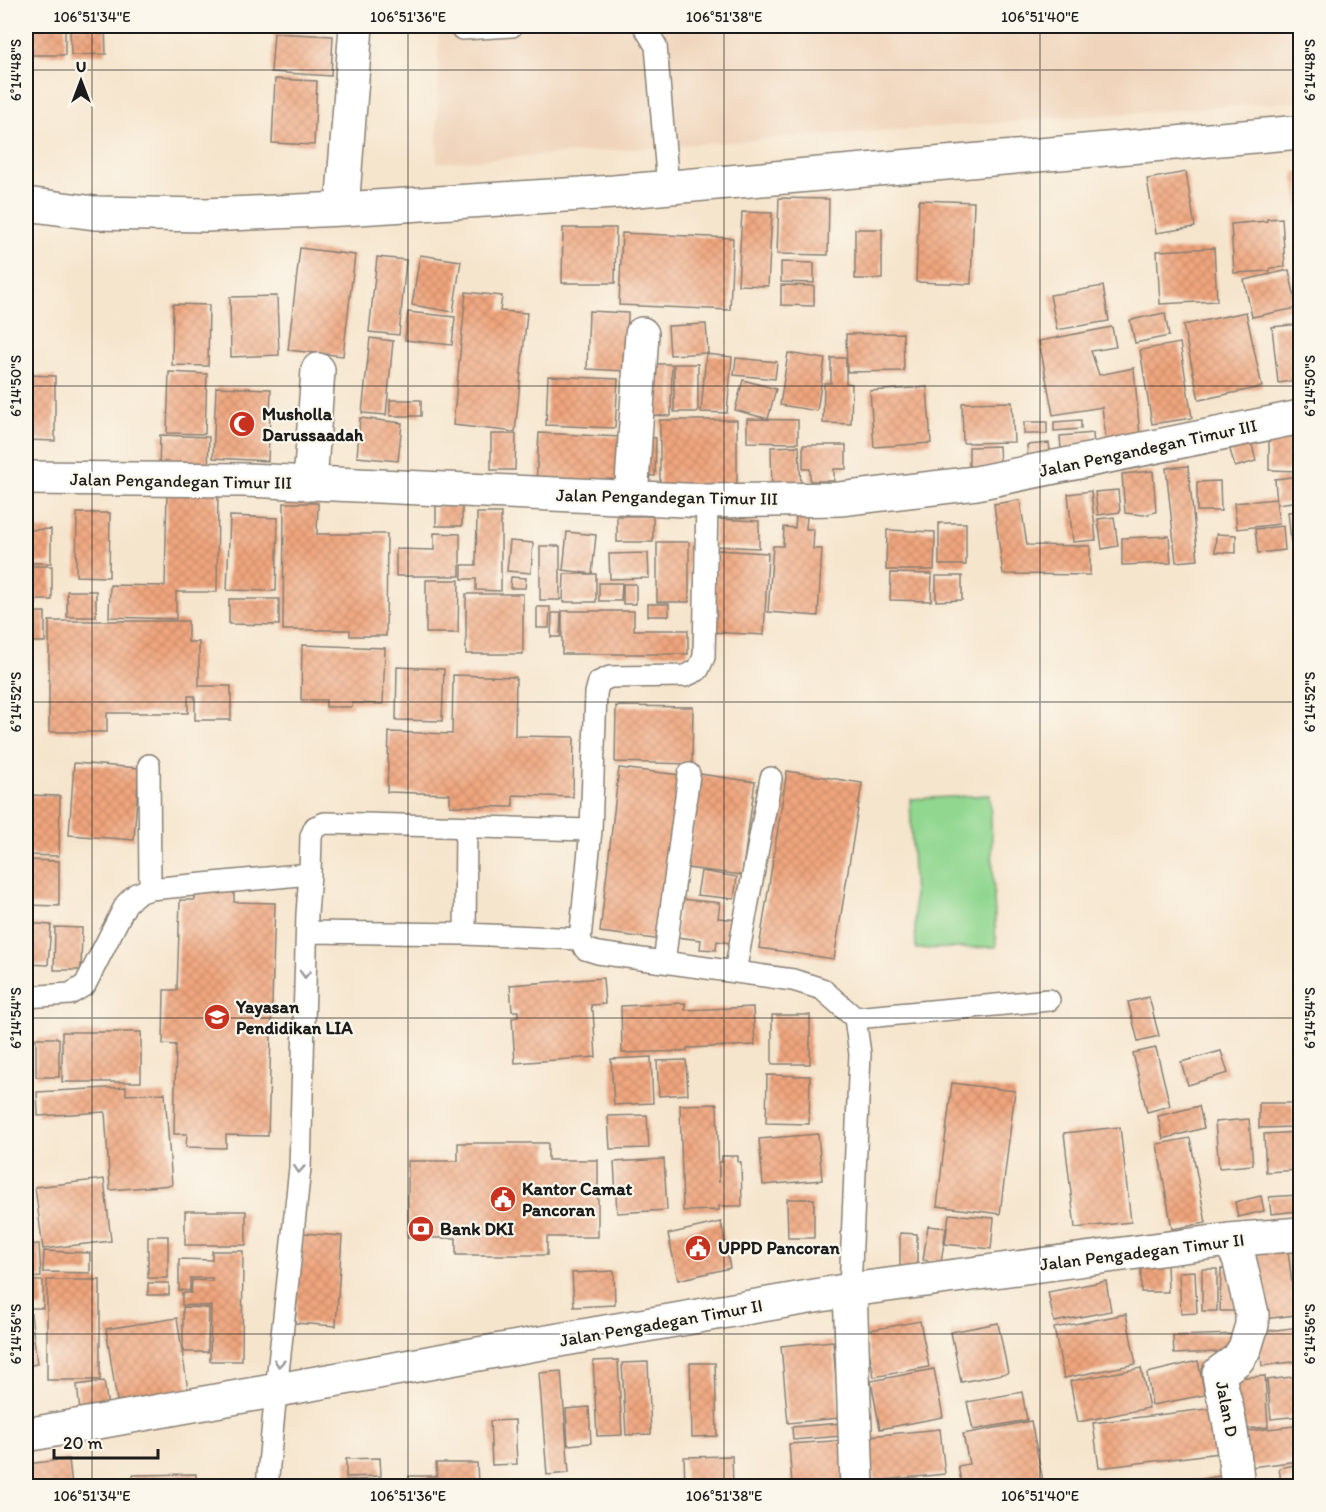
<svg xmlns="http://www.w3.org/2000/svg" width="1326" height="1512" viewBox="0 0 1326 1512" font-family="Itim,sans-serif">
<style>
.built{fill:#f0d5bc}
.pitch{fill:#91d790;stroke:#567a56;stroke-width:1.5}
.building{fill:url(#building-cross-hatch)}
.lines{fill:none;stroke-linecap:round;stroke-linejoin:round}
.service-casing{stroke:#898074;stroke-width:24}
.minor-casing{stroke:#898074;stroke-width:36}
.service{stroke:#fff;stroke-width:21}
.minor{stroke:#fff;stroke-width:33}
.oneway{stroke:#999}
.ticks{fill:none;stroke:#1c1c1c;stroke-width:1.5;stroke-opacity:0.45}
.labels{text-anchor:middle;stroke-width:4.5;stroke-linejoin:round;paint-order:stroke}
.poi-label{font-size:18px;font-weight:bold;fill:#1c1c1c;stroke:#fbf7ec;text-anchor:start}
.street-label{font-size:18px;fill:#1c1c1c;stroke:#fbf7ec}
.neatline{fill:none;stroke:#1c1c1c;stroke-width:2}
.ticks-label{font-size:15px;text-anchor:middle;fill:#1c1c1c}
</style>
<defs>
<pattern id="building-cross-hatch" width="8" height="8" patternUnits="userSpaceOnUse" patternTransform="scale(1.5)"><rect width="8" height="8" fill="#efa57d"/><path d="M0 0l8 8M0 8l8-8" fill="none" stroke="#cc8d6b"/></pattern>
</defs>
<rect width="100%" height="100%" fill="#fbf7ec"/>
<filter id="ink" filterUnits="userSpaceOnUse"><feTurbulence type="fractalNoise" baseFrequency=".0167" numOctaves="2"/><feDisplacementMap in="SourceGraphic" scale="12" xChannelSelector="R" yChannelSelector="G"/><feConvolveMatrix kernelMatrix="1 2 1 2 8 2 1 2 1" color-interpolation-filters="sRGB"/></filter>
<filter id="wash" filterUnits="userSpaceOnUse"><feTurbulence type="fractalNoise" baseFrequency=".008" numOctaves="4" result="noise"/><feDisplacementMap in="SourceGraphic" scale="24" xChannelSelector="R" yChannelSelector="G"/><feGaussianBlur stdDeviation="1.35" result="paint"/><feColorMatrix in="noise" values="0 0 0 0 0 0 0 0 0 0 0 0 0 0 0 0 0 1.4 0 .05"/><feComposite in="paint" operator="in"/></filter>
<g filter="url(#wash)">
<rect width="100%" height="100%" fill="#f6e5cd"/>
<path class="built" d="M439,26h858l3,75 -863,62z"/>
<path class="pitch" d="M990,795l6,152 -80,2 -6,-150z"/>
<g id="blocks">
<path class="building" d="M26,26h39v29h-39z
M70,26h35l1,28 -35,1z
M274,33l59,3 -2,40 -60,-4z
M275,79l42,2 -3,64 -42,-2z
M1300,171v38h-1l-6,-37z
M1186,172l9,55 -39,6 -9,-54z
M779,198l50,1 -1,56 -51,-1z
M919,200l55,2 -3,82 -55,-2z
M742,212l30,1 -4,73 -30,-1z
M1282,218l3,49 -15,1v3l-36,2 -3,-49 36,-3v-2z
M563,228h53l-1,55h-53z
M855,229h27v50h-27z
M622,233l111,5 -3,72 -111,-5z
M300,248l55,7 -12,101 -55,-6z
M1214,248l3,53 -57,3 -3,-53z
M420,255l41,6 -8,51 -41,-7z
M377,257l29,3 -7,75 -30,-3z
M781,262l33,1v20l-33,-1z
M1289,270l8,38 -45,9 -8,-37z
M781,285l33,1v20l-33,-1z
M1103,286l6,35 -52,9 -7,-35z
M466,292l36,4 -2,15 27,2 -12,119 -62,-7z
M277,296l2,59 -48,2 -1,-60z
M173,304l36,1 -1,61 -36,-1z
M589,311l39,2 -2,58 -39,-2z
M408,312l47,5 -3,28 -47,-5z
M1246,312l16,75 -63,13 -16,-75z
M1165,313l4,23 -34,7 -5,-23z
M706,324l2,29 -38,2 -2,-29z
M1300,324v56l-22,3 -6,-56z
M1112,327l4,20 -25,4 8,24 35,-7 6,68 -34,4 -4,-33 -49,8 -14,-74z
M903,333l1,38 -57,1 -1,-38z
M370,338l23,3 -7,74 -24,-2z
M1180,343l12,75 -40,6 -12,-74z
M788,353l37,6 -8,52 -37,-6z
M706,354l26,3 -5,56 -26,-1z
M736,358l41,4 -2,17 -41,-4z
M831,358h15v25l6,1 -1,40 -28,-1 1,-40h7z
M644,364h28l-1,52 -28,-1z
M674,364h24v48h-24z
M169,372l38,2 -2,60 -38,-1z
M26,375l29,1v65l-29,-1z
M548,376l70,3 -3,49 -69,-3z
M743,380l33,9 -8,30 -33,-9z
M216,387l55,2 -3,72 -55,-3z
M927,387l4,56 -57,4 -4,-56z
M390,400h31v16h-31z
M1012,402l2,40 -51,1 -1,-40z
M360,418l42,5 -4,38 -41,-4z
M747,419l51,1v23l-51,-1z
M660,420h77v71h-77z
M1081,420v9l-27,2v-9z
M1024,422h23v12h-23z
M539,433l82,4 -3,52 -82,-5z
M1093,433l1,14 -33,3 -1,-14z
M491,434h25l-1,36h-24z
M160,435l49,2 -1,37 -49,-2z
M1269,436h31v35l-31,-1z
M644,437l12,1 -1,38 -13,-1z
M1250,437l6,24 -21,6 -7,-24z
M1049,443l2,15 -23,3 -1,-16z
M803,445h43v24h-12v12h-24v-12h-7z
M799,446l2,42 -29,2 -1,-43z
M999,446l1,21 -31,1v-21z
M1188,466l10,94 -22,2 -10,-94z
M1153,471l3,41 -12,3 -19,-2 -3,-39z
M1300,476v25l-23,3 -2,-25z
M1220,481l1,30h-24v-29z
M167,490l51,1 -1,101h-41v27l-67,-2 1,-32 55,1z
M1118,490l2,22 -22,3 -3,-23z
M1091,491l5,49 -23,2 -5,-48z
M1276,499l3,25 -42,5 -3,-26z
M1020,500l7,45 63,1v29l-87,-1 -9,-70z
M284,503h34l-1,31h70l-1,102h-36v-6h-67z
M436,506l26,1v19h-26z
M1300,511v29l-9,1 -3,-29z
M77,513h33l-1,64 -33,-1z
M477,513h24v78l-25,-1v-11h-14v-14h14z
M230,516l48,2 -2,73 -49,-1z
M617,516h36v26h-36z
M796,516h11l-1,13h8l-1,20h9l-4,67 -50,-4 5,-66h10l1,-19 11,1z
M1114,517l4,29 -16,3 -4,-30z
M715,519l44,2v27l-45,-2z
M939,523h27v42h-27z
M1283,526l2,24 -27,3 -3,-24z
M51,529v34h-25v-33z
M887,530l48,2 -1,38h-48z
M567,532l29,3 -4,39 -29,-4z
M434,533l26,1v42h-64v-27l38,1z
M1216,534l20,1v18l-21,-1z
M1169,536l2,27 -49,2v-27z
M510,541l23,2 -2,30 -24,-2z
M657,542h32v60h-32z
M540,546h20v54h-20z
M716,550l52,3 -4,82 -52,-3z
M648,553l1,25 -39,1 -1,-25z
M26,566h26v34h-16v5h-10z
M891,573l41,1 -1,27 -41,-1z
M564,574h32v28h-33z
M936,576h26v24l-26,1z
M511,577l15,1 -1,10h-15z
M426,580h33l-1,53h-32z
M599,583h23l-1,18h-22z
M623,584h13v20h-13z
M67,591h29v26h-29z
M466,594h57v60h-57z
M229,599h50v26l-50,-1z
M648,604h21v12h-21z
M537,607h13l-1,21h-12z
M562,611h72v19h54v24h-126z
M26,612h19v30h-19z
M552,613h9l-1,24h-9z
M49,621h139v21h11v44h32v34h-36v-24h-7v17h-81v19h-58z
M302,645l83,3 -2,56 -31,-1v4h-26v-7h-25z
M397,667l47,2 -2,52 -46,-1z
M453,675l63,2 -1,59 59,1 -1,60 -60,-2v12l-63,-1v-12l-63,-2 2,-60 63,2z
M616,706l77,1 -1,57 -77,-2z
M74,763l65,5 -5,72 -65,-5z
M619,768l62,7 -19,165 -62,-8z
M787,771l75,12 -28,176 -75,-11z
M700,774l55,8 -13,93 -55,-7z
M26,795l34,1 -1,60 -33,-1z
M26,860l33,1v45l-33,-1z
M701,871l36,6 -3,22 -37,-4z
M195,889l39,1v12l41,1 -7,233 -42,-1v13l-40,-1 1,-13h-13l2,-89 -13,-1 1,-54h13l3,-90h15z
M680,899l40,4 -2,15 21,2 -2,24 -20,-3 -1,9 -16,-1 1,-9 -25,-3z
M26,923l25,2 -3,40 -22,-1z
M55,927l27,1 -1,42h-27z
M603,978l2,26 -14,1 1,6h1l3,46 -81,6 -3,-45 6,-1v-6h-6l-2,-26z
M1149,997l10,39 -21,5 -10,-39z
M685,1003v7l68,-3 2,38 -68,3v3l-65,2 -1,-47z
M772,1015h38v49h-38z
M62,1032h79v50h-79z
M36,1038h23v39h-23z
M1156,1048l14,58 -23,6 -14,-59z
M1221,1051l7,22 -40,12 -7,-23z
M651,1057l2,46 -39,2 -3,-46z
M686,1060l2,34 -29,2 -2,-35z
M767,1075l43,1 -1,48 -43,-1z
M952,1083l63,8 -15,123 -63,-8z
M126,1087v8l39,-2 7,92 -62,5 -5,-78 -67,4 -1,-24z
M1259,1103h34l1,24 -35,1z
M717,1104l2,79v-21h3v-6h16v6h3l1,44h-23v4l-36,1 -3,-106z
M1199,1106l5,22 -41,11 -5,-23z
M647,1115l2,33 -39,1 -2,-33z
M1249,1119l4,46 -34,3 -4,-46z
M1120,1127l11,95 -56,6 -11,-95z
M1300,1132v38l-34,2 -2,-38z
M818,1134l4,46 -59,5 -4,-46z
M1190,1138l16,85 -34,6 -15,-85z
M458,1143h90v17h50v77h-51v18h-91v-17h-48v-77h50z
M664,1159l3,51 -50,3 -3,-51z
M104,1179l7,62 -68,8 -8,-62z
M1297,1195l1,16 -27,3 -2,-17z
M1261,1196l3,15 -26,6 -3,-15z
M787,1199h27v39h-26z
M185,1211h61v34h-61z
M949,1214l45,4 -3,31 -46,-5z
M721,1222l9,46 -52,12 -10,-46z
M928,1226l18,2 -5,35 -18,-3z
M302,1233l40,3 -6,90 -41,-3z
M900,1233l17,1v35h-17z
M148,1236h20v42h-20z
M1287,1243l9,72 -32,4 -9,-72z
M39,1244l2,33 -14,1 -1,-33z
M44,1251l46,2v20l-47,-1z
M212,1251h31l-1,110h-32l1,-55 -29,-1v-12h9l1,-13 20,1v-3h-22v13l-11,-1v-31l33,1z
M1141,1263h26l1,29h-27z
M1202,1269h15v42h-15z
M1221,1269l20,1 4,41h-25z
M614,1271l1,34 -41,2 -2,-34z
M1195,1271l2,42 -16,1 -2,-42z
M47,1280h53v100h-53z
M26,1281h17v27h-17z
M1106,1281l5,30 -57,11 -6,-30z
M148,1283h21v12h-21z
M183,1307l26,1 -1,44h-25z
M31,1314l6,50 -11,2v-51z
M1126,1314l10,50 -72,14 -10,-50z
M177,1318l11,72 -71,11 -11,-72z
M920,1321l9,46 -55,10 -9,-46z
M998,1323l10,50 -47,9 -10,-50z
M1300,1327v34l-38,5 -4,-34z
M1237,1334l1,17 -64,3 -1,-18z
M833,1341l6,77 -51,5 -7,-77z
M618,1360l4,75 -25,1 -4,-75z
M1198,1361l7,34 -53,10 -5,-32z
M648,1362l3,72 -25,1 -4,-72z
M690,1363h25l2,73 -25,1z
M1141,1368l8,40 -71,14 -8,-41z
M934,1369l9,48 -63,12 -9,-48z
M561,1371l8,102 -22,2 -8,-102z
M1265,1376l3,51 -35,3 -4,-52z
M1300,1376v40l-29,3 -4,-39z
M104,1381l4,26 -28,4 -3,-26z
M1022,1392l5,28 -54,10 -6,-28z
M589,1407l2,36 -23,2 -2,-36z
M1222,1407l5,45 -128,16 -6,-45z
M515,1420l2,44 -25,1 -2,-44z
M1300,1420v28h-1l-4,-27z
M1031,1421l13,65h-82l-4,-20 11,-2 -6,-30z
M841,1423l1,13 -49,4 -1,-13z
M1294,1426l4,35 -55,7 -4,-36z
M940,1429l5,45 -71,7 -5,-45z
M847,1440l4,43 -59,3 -3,-42z
M732,1456l1,30h-48l-1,-29z
M380,1458l1,18 -35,1v-18z
M69,1459l3,27h-46v-22z
M436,1463h41l1,23h-69v-10h28z
M1300,1464v15l-19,3 -2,-14z
M196,1474v12h-63v-11z
M1225,1475l2,11h-51l-1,-2z
M403,1479v7h-57v-6z
M1300,1483v3h-20v-1z"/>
</g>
</g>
<g filter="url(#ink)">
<use href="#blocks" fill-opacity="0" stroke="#898074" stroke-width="1.5"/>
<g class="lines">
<defs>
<path id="service" d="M644,26l12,20 12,141
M462,29l50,-3
M149,765l1,124
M591,830l-11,109 5,10 13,4 195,27 29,9 33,29 5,36 -10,236
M307,932l158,2 115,5
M465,934l1,-107
M664,962l25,-188
M735,972l36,-194
M26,997l44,-3 15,-9 41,-81 10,-10 14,-5 160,-15 1,-38 4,-9 10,-4 266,7 5,-137 3,-11 11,-5 75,-1 13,-6 6,-13 3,-156
M855,1018l194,-18
M267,1486l9,-95 24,-223 7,-254 3,-40"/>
<path id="minor" d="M26,204l69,9 110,2 137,-6 272,-17 675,-59
M342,209l14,-183
M26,478l219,2 462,21 133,-2 136,-16 324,-66
M310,484l8,-114
M631,498l11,-164
M1229,1240l10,18 13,56v11l-7,23 -7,11 -19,14c1,14 7,28 9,42 5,24 7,47 10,71
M850,1290l7,196
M26,1435l469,-84 355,-61 379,-50 71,-6"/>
</defs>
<use href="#service" class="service-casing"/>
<use href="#minor" class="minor-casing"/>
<use href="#service" class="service"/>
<use href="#minor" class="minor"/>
</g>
<defs><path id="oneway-chevron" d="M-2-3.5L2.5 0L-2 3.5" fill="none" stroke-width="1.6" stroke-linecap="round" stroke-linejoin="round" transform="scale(1.5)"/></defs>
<g class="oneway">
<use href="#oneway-chevron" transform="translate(305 974) rotate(92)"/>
<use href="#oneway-chevron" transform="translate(299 1169) rotate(94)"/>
<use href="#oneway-chevron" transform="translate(279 1363) rotate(96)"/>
</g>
</g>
<path class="ticks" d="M92,26v1460M408,26v1460M724,26v1460M1040,26v1460M26,70h1274M26,386h1274M26,702h1274M26,1018h1274M26,1334h1274"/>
<defs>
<symbol id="mosque-disc" viewBox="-11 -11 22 22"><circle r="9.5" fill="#c8321e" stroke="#fbf7ec"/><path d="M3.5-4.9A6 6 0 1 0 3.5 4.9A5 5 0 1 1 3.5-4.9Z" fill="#fff"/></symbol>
<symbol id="university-disc" viewBox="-11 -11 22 22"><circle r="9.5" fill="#c8321e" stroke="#fbf7ec"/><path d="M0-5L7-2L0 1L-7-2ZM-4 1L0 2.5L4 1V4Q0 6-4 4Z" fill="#fff"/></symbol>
<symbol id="civic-disc" viewBox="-11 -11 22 22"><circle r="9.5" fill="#c8321e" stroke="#fbf7ec"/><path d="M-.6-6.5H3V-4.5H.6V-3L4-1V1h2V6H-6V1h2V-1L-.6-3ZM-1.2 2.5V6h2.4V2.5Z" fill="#fff"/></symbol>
<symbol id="bank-disc" viewBox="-11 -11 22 22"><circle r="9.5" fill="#c8321e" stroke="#fbf7ec"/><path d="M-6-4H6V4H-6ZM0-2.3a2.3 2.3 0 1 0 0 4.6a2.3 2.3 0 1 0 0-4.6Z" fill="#fff"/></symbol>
</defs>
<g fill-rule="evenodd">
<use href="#mosque-disc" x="227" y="409" width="30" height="30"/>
<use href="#university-disc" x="202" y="1002" width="30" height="30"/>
<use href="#civic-disc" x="488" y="1184" width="30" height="30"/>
<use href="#bank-disc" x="406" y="1214" width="30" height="30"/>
<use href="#civic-disc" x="683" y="1233" width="30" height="30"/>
</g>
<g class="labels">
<g class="poi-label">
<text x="262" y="420">Musholla<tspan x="262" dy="21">Darussaadah</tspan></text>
<text x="236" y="1013">Yayasan<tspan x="236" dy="21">Pendidikan LIA</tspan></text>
<text x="522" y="1195">Kantor Camat<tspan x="522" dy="21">Pancoran</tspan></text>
<text x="440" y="1235">Bank DKI</text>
<text x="718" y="1254">UPPD Pancoran</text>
</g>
<g class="street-label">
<text transform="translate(1148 448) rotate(-12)" y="6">Jalan Pengandegan Timur III</text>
<text transform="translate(181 481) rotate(1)" y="6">Jalan Pengandegan Timur III</text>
<text transform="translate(667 497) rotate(1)" y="6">Jalan Pengandegan Timur III</text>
<text transform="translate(1142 1252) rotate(-7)" y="6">Jalan Pengadegan Timur II</text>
<text transform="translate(661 1323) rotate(-10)" y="6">Jalan Pengadegan Timur II</text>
<text transform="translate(1227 1409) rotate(79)" y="6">Jalan D</text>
</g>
</g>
<rect width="1326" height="1512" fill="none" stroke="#fbf7ec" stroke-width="66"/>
<g transform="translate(81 81)" stroke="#fbf7ec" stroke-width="4.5" paint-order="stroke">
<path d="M0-4.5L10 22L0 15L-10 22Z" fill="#1c1c1c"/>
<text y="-9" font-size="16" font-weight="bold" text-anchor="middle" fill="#1c1c1c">U</text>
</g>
<path d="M54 1449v9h104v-9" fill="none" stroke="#1c1c1c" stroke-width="3"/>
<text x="63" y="1449" font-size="18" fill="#1c1c1c" stroke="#fbf7ec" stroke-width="4.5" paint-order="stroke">20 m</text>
<rect x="33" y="33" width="1260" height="1446" class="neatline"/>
<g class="ticks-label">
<text x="92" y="22">106°51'34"E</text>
<text x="408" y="22">106°51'36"E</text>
<text x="724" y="22">106°51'38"E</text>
<text x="1040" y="22">106°51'40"E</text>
<text transform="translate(16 70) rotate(-90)" y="5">6°14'48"S</text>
<text transform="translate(1310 70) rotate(-90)" y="5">6°14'48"S</text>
<text transform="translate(16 386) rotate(-90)" y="5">6°14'50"S</text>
<text transform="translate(1310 386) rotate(-90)" y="5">6°14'50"S</text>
<text transform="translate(16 702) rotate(-90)" y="5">6°14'52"S</text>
<text transform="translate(1310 702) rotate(-90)" y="5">6°14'52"S</text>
<text transform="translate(16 1018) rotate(-90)" y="5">6°14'54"S</text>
<text transform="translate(1310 1018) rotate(-90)" y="5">6°14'54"S</text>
<text transform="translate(16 1334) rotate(-90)" y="5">6°14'56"S</text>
<text transform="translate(1310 1334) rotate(-90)" y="5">6°14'56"S</text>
<text x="92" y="1501">106°51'34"E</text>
<text x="408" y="1501">106°51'36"E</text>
<text x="724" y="1501">106°51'38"E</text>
<text x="1040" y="1501">106°51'40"E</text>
</g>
</svg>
